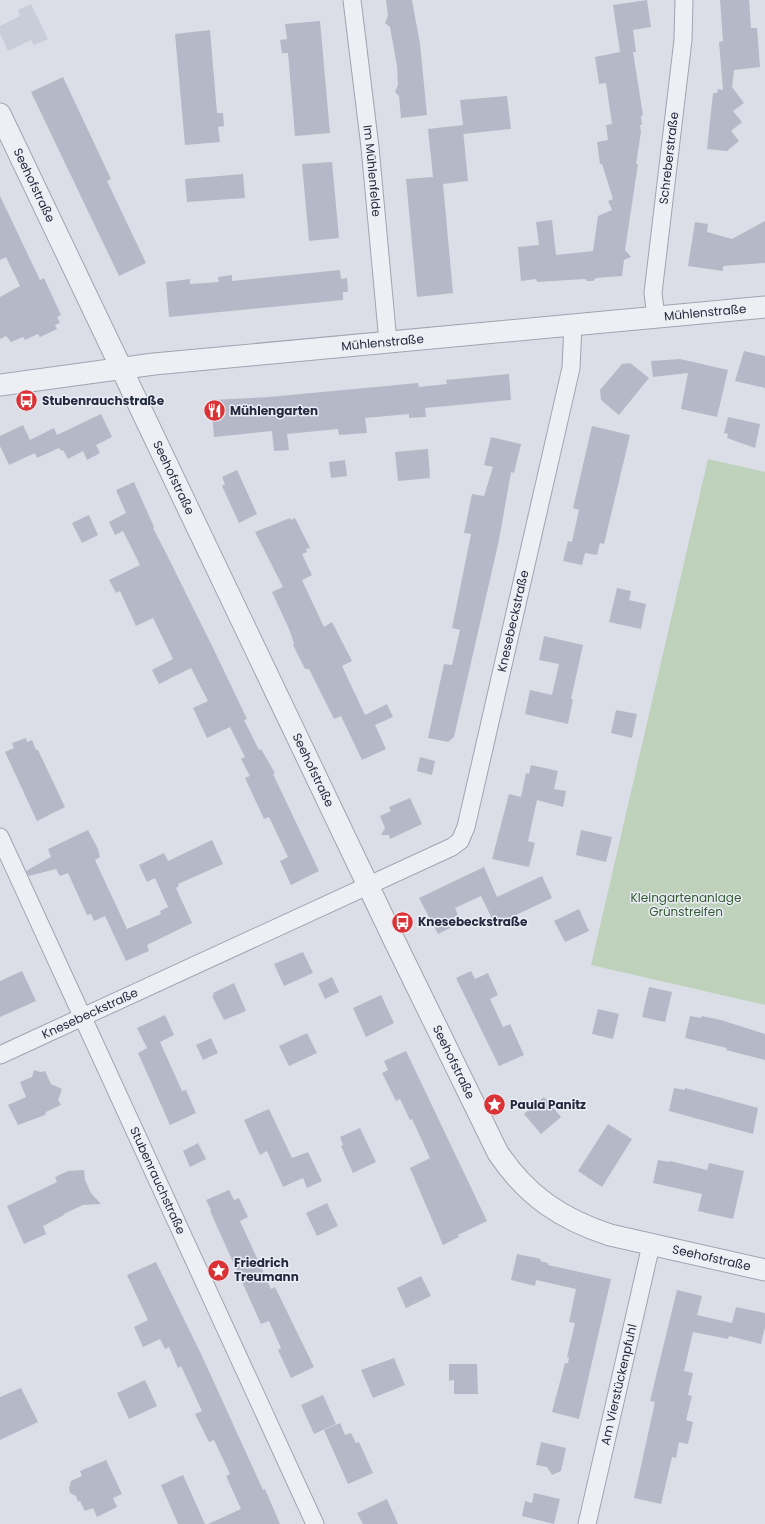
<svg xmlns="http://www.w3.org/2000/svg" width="765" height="1524" viewBox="0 0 765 1524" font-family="Poppins,sans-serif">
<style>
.built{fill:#c9cdd9}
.green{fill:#bed2bb}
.building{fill:#b5b9c7}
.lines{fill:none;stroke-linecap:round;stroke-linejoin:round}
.minor-casing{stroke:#a0a4b1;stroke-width:19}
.tertiary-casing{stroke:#a0a4b1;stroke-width:23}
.minor{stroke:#eeeff5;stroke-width:17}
.tertiary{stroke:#eeeff5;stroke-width:21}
.labels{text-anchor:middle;stroke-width:3;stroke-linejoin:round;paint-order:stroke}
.street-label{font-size:12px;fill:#242a3e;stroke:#eaedf5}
.poi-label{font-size:12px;font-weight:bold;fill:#242a3e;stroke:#eaedf5;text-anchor:start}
.park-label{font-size:12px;fill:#325b30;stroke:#eaedf5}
</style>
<rect width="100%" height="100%" fill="#dbdee7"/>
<path class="built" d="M31,4l17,35 -14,6 -3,-5 -23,11 -8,-18v-7l20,-10 -2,-6z"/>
<path class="green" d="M708,459l57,13v533l-174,-40z"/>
<path class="building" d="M386,0h26l8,44 7,71 -26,3 -2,-22 -4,-4 3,-7 -1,-19 -7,-39 -5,-4 3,-7z
M647,0l4,27 -18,3 3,22h-3l10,63 -2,1 1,9h-2l1,7 -5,32h2l-13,86 6,7 -7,3 -2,16 -26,2 -3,3h-6l-2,-2 -48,3 -1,-3 -15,2 -3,-34 21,-2 -3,-23 16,-2 4,35 37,-4 5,-35 14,-6 -4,-9 5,-2 -11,-35h-2l-3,-22 11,-2 -2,-15 6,-1 -6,-41 -7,1 -4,-27 25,-5 -7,-47z
M720,0h29l2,28h6l3,39 -26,3 -2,17 12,16 -11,8 9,11 -11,9 8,10 -12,10 -20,-2 6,-56h4l1,-4 5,1 -4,-48 4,-1z
M320,21l10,112 -35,3 -7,-83h-6l-2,-13 7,-1 -2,-15z
M210,30l7,83h6l1,13 -6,1 2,15 -35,3 -10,-111z
M63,77l48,102 -4,2 39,82 -27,13 -88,-184z
M507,96l4,33 -48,5v-4l5,51 -25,3 10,109 -36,4 -11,-118 27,-2 -5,-48 35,-4 -3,-25z
M332,162l7,76 -30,3 -7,-77z
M243,174l2,24 -58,4 -2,-23z
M0,196l40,84 4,-2 17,37 -4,2 3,6 -5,2 2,4 -17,8 -2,-3 -13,6 -2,-3 -12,5 -5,-6 -6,3v-42l20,-11 -14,-29 -6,3z
M765,221v42l-42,3v5l-35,-5 7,-44 13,2 -1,8 25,7z
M340,270l1,9 6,-1 1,14h-5v8l-174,17 -3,-35 24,-3v5l29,-2 -1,-5 14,-2v6z
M744,351l21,5v32l-30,-7z
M680,359l48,11 -11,47 -36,-8 7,-36 -35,4 -2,-16z
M630,363l19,15 -30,37 -18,-15 -1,-10 22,-26z
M509,374l2,26 -86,8 1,9 -17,1v-4l-44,4 2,15 -28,2 -1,-6 -51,5 2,16 -15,1 -2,-20 -58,6 -2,-24 -3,-2 -1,-7 4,-4 57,-3 149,-14 1,4 28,-3 -1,-4z
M101,414l11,23 -16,8 4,8 -13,7 -4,-9 -15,8 -5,-9 -2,1 -2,-3 -22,10 -2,-5 -26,12 -9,-19v-10l23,-11 7,15 24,-12 3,7z
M728,417l32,7 -5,24 -28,-10 1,-4 -4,-1z
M592,426l38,9 -26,109 -4,-1 -3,12 -12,-2 -3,12 -19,-4 5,-20 4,1 7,-32 -6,-2z
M491,437l30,7 -7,29 -3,-1 -12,68 -45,197 -6,5 -20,-4 16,-74 8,1 8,-35 -8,-2 19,-94 -7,-1 8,-39 12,2 9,-29 -9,-2z
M428,449l2,29 -32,3 -3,-29z
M345,460l2,16 -16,2 -2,-16z
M237,470l20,44 -18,9 -17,-37 3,-2 -3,-7z
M134,482l20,45 -1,1 13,25 49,99 32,67 -3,1 15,30 2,-1 14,24 -2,1 46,97 -28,14 -11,-24 8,-4 -19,-40 -5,2 -19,-41 5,-2 -9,-17 4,-2 -15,-30 -23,11 -14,-30 15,-7 -17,-33 -32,16 -7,-14 21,-11 -20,-41 -17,8 -16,-35 -4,2 -7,-13 31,-15 -17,-34 -8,4 -6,-13 17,-9 -10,-23z
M89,515l9,20 -16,8 -10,-20z
M290,518l1,2 4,-2 15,30 -4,1 1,3 -5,2 10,21 -10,5 22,47 8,-5 20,39 -10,5 23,49 22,-11 6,13 -18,8 11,24 -24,11 -21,-44 -7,3 -25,-50h-4l-12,-24 1,-2 -5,-14 -17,-37 11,-5 -28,-55z
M617,588l14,3 -2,9 17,4 -5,25 -32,-7z
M544,636l39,9 -12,54h2l-5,25 -43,-10 5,-24 22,5 7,-31 -20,-4z
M616,710l21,4 -5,24 -21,-5z
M26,738l1,4 5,-2 4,10h2l27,57 -28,14 -32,-69 9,-4 -2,-5z
M420,757l15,4 -3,14 -15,-4z
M531,765l27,6 -4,18 12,2 -3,16 -26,-7 -9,41 7,2 -6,24 -37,-8 17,-65 12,3 5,-24 3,1z
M410,798l12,26 -32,15 -1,-4h-8l4,-7 -5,-12 11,-5 -2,-4z
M88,830l10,19 2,8 -5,3 32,69 34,-15 -1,-3 8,-4 -13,-29 -8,4 -8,-17 25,-12 4,8 44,-21 11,24 -45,20 1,2 -3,2 16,35 -45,22 2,6 -23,10 -21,-45 -11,5 -3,-7 -4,1 -19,-42 -8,3 -4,-7 -27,7 -3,-5 25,-14 -3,-8z
M581,830l31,7 -6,25 -30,-7z
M484,867l13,30 45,-21 10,22 -57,27 -14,-29 -26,12 3,7 -11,6 3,7 -12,6 -19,-36z
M579,909l10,22 -24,11 -11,-21z
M303,952l10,21 -29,13 -10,-22z
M22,971l14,30 -36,16v-36z
M471,971l4,8 13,-6 10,22 -8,4 13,28 7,-3 14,31 -25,11 -43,-88z
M332,977l7,15 -14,7 -7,-15z
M234,983l12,28 -22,9 -12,-24 2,-1 -1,-2z
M649,987l23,5 -7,30 -23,-5z
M381,995l13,28 -28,14 -13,-29z
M598,1009l21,5 -6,25 -21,-5z
M165,1015l9,20 -14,7 22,49 4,-1 10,23 -26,12 -32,-72 9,-5 -10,-20z
M690,1016l11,2 1,-2 19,4 44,14v26l-39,-10 1,-2 -42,-10z
M307,1033l10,20 -28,13 -10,-20z
M211,1038l7,15 -15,7 -7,-15z
M406,1051l81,170 -29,14 1,2 -16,8 -33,-77 20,-10 -18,-39 -2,1 -10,-21 -4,2 -14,-28 6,-3 -4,-9z
M34,1070l7,2 4,-1 6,13 11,5 -4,11 3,5 -15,7 -1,3 -27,10 -10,-20 18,-8 -6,-15 12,-5z
M674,1088l11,2v-2l73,20 -5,26 -84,-23z
M544,1097l17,20 -20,17 -17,-20z
M269,1109l23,49 16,-6 14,29 -15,7 -4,-10 -20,9 -16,-36 -7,4 -16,-35z
M608,1124l24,15 -30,48 -24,-16z
M360,1128l16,34 -23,11 -12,-27 2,-1 -3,-8z
M198,1143l8,16 -16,8 -7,-16z
M658,1160l11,2 1,-1 37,9 2,-7 35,8 -11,48 -35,-8 4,-17 -49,-11z
M84,1170l1,10 6,13 10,11 -18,1 -19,9v1l-21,11 3,8 -22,10 -17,-38 50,-24 -2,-5 13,-6z
M229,1190l5,10 5,-2 9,19 -8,4 31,68 4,-2 39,80 -23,11 -13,-28 3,-2 -12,-27 -8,3 -51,-113 1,-1 -5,-10z
M327,1203l11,23 -21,10 -11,-23z
M517,1254l24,5 -1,2 8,2v2l63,14 -32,140 -27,-7 13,-49h3l1,-6h-2l8,-34 -6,-1 7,-33 -40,-9 -1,6 -24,-6z
M156,1262l46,94 61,134 2,-1 15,35h-72l33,-15 -15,-33 4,-2 -16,-34 -5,2 -14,-28 7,-3 -21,-45 -3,2 -9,-21 -4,2 -5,-10 -17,8 -9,-20 14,-7 -21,-45z
M421,1276l10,20 -25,12 -9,-20z
M677,1290l25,6 -5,19 35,8 4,-16 29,6v14l-4,17 -32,-8 -1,3 -35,-7 -9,39 9,2 -5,22 4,1 -6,24 7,2 -5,22 -9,-2 -3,16 -4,-1 -11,47 -27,-6 21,-96 -5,-1z
M394,1358l11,27 -32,13 -12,-28z
M449,1364h28l1,30h-24v-14l-5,1z
M145,1380l12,26 -28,13 -12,-26z
M21,1388l17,34 -38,18v-43z
M323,1395l13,29 -22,10 -13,-29z
M340,1423l5,12 6,-2 5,10 3,-1 14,31 -25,11 -24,-54z
M541,1442l25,6 -5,23 -9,4 -5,-8 -11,-2z
M106,1460l16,34 -9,4 4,9 -20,10 -4,-9 -8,3 -5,-10 -2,1 -2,-6 -6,-3 -1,-5 2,-7 11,-5 -2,-5z
M183,1475l22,49h-27l-17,-39z
M534,1493l26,6 -6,25 -32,-8 3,-15 7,2z
M387,1499l11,25h-35l-6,-11z"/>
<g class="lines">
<defs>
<g id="minor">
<path id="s1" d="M352,0l18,147 18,195"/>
<path id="s2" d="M656,317l-3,-24 30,-253 1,-40"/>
<path id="s3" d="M0,837l315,687"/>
<path id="s4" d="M0,1055l452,-208 8,-6 6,-14 105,-459 2,-43"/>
<path id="s5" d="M587,1524l64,-279"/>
</g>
<g id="tertiary">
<path id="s6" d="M0,114l395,828 103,211c29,43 63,66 112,82l155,35"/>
<path id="s7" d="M0,385l154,-21 611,-57"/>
</g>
</defs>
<use href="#minor" class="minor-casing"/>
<use href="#tertiary" class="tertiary-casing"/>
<use href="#minor" class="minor"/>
<use href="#tertiary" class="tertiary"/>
</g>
<defs>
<symbol id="bus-disc" viewBox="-11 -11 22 22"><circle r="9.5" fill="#da3235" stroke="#eaedf5"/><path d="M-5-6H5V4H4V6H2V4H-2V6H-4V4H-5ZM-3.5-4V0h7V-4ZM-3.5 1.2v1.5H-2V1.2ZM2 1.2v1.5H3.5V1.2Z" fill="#fff"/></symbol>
<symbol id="restaurant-disc" viewBox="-11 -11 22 22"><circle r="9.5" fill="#da3235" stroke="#eaedf5"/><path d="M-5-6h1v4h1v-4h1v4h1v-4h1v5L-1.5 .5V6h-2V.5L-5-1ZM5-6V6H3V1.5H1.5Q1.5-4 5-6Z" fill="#fff"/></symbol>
<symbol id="sight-disc" viewBox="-11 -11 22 22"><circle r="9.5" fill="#da3235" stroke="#eaedf5"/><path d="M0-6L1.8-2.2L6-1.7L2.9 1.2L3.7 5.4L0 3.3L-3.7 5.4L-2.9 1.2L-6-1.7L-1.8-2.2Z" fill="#fff"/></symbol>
</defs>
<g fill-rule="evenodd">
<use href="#bus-disc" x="14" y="388" width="25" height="25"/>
<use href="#restaurant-disc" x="202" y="398" width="25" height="25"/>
<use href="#bus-disc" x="390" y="910" width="25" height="25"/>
<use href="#sight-disc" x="482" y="1092" width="25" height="25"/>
<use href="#sight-disc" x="206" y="1258" width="25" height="25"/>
</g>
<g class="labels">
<g class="street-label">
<text dy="4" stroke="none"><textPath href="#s2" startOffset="160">Schreberstraße</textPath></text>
<text dy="4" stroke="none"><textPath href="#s1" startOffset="172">Im Mühlenfelde</textPath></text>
<text dy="4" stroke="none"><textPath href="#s6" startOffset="79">Seehofstraße</textPath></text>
<text dy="4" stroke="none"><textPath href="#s7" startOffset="709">Mühlenstraße</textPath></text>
<text dy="4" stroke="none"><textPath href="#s7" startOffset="385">Mühlenstraße</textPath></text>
<text dy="4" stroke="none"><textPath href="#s6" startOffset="403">Seehofstraße</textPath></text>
<text dy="4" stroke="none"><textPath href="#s4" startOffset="734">Knesebeckstraße</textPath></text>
<text dy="4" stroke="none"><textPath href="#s6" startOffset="727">Seehofstraße</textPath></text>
<text dy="4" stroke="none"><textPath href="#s4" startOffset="99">Knesebeckstraße</textPath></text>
<text dy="4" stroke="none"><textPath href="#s6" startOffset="1051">Seehofstraße</textPath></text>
<text dy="4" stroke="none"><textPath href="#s3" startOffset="378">Stubenrauchstraße</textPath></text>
<text dy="4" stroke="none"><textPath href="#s6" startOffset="1398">Seehofstraße</textPath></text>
<text dy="4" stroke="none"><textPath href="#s5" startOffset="143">Am Vierstückenpfuhl</textPath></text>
</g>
<g class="poi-label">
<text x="42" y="405">Stubenrauchstraße</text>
<text x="230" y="415">Mühlengarten</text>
<text x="418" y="926">Knesebeckstraße</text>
<text x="510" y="1109">Paula Panitz</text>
<text x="234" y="1267">Friedrich<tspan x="234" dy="14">Treumann</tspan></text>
</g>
<g class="park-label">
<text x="686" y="902">Kleingartenanlage<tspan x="686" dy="14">Grünstreifen</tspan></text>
</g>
</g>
</svg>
